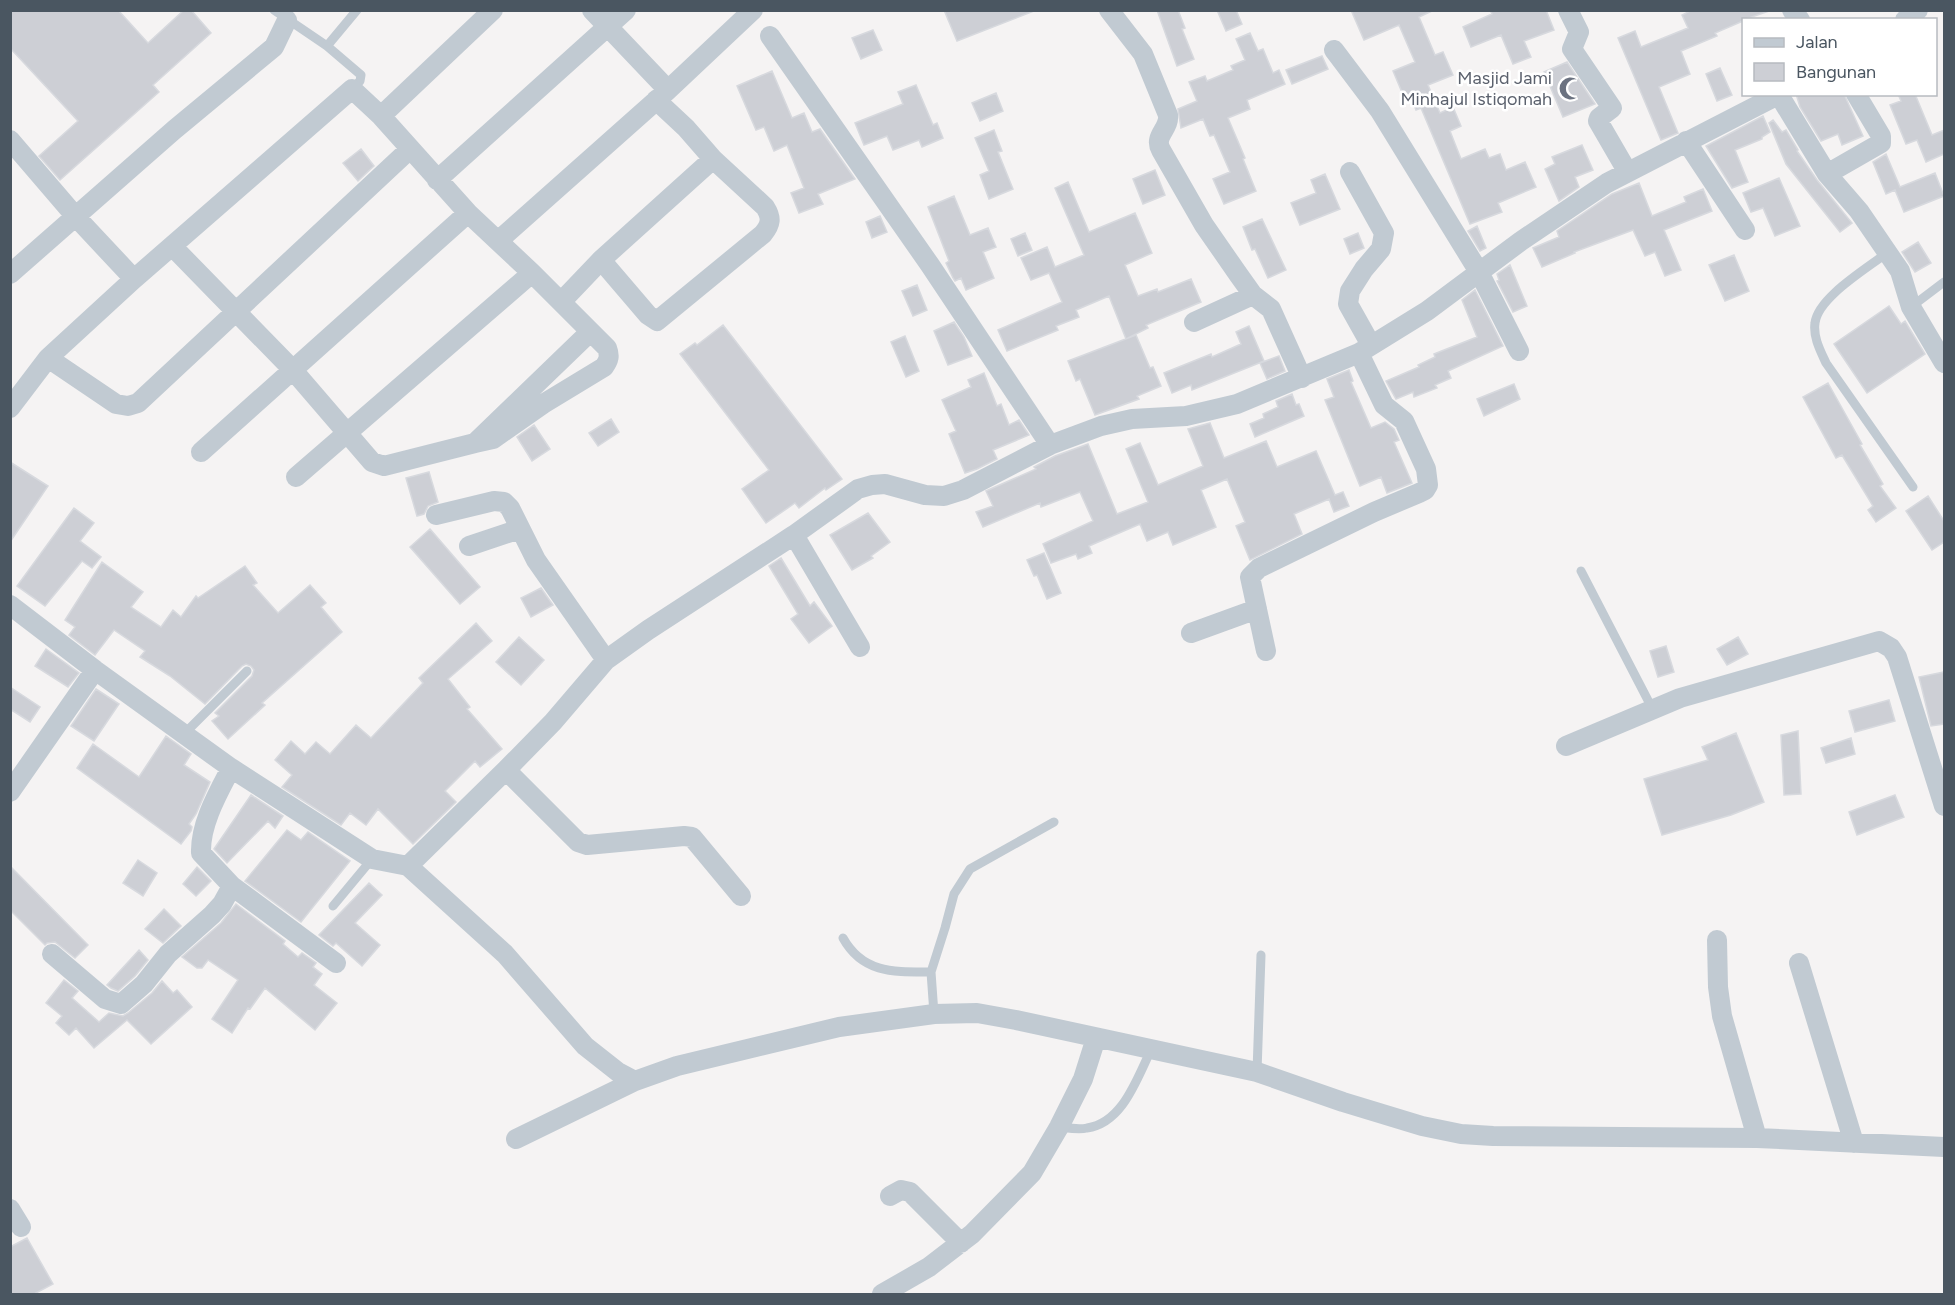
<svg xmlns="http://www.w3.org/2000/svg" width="1955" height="1305" viewBox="0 0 1955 1305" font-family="Figtree,sans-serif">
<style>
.building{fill:#cdcfd5;stroke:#d7d9de;stroke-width:1.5}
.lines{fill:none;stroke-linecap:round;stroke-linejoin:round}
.service{stroke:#c1cad2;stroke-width:9}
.minor{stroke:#c1cad2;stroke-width:20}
.labels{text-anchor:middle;stroke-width:5;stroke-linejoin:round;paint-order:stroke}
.worship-label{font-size:18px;fill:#5b616d;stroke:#fff;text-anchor:end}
</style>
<rect width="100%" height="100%" fill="#f5f3f3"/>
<path class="building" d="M10,10h108l30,33 36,-33h7l20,23 -58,52 6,7 -99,88 -21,-24 39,-35 -68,-73z
M944,10h89l1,1 -77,30z
M1157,10h21l7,18 -3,1 12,30 -17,7z
M1217,10h19l6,14 -16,7z
M1351,10h83l-15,7 16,38 8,-3 10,23 -25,10 12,28 13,-6 8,19 -11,5 11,28 24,-10 4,9 11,-4 6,16 19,-8 11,25 -38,16 4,9 -32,12 -49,-116 -5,2 -6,-15 -6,2 -11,-26 22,-9 -16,-37 -35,15z
M1490,10h56l8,20 -30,11 7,16 -18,7 -12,-29 -30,12 -8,-20 29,-13z
M1692,10l77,1 -26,9v1l-28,12 2,3 -36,15 9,23 -31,13 19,46 -17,7 -43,-102 17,-7 6,16 47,-19 -6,-13z
M873,30l9,20 -21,9 -9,-21z
M1250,33l8,18 5,-2 10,24 6,-3 6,14 -38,16 3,9 -22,9 17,40 -2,1 13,32 -32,13 -11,-25 17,-7 -16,-37 -4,1 -7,-17 -22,9 -3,-19 19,-8 -8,-19 16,-6 2,5 26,-11 -2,-4 14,-6 -9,-21z
M1322,56l6,13 -36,15 -6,-14z
M1567,62l28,42 -32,13 -19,-45z
M1720,68l12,27 -15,6 -11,-27z
M772,71l20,47 12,-5 8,19 8,-3 35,50 -37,15 5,10 -24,9 -8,-20 13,-5 -17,-43 -13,6 -10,-24 -8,3 -19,-44z
M916,85l17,40 4,-2 6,15 -21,9 -3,-7 -26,10 -6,-14 -23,9 -9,-22 48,-19 -5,-12z
M996,93l7,18 -23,10 -8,-18z
M1796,94h48l19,42 -21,9 -4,-11 -17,7 -21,-34z
M1898,94h17l17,41 12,-5v24l-18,8 -9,-22 -11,4 -16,-39 11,-4z
M1763,116l7,16 -8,5v2l-27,11 13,32 -16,6 -26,-42z
M1773,120l9,12 4,-2 12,20 -1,1 20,29 35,43 -12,9 -54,-68 -17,-41z
M994,130l8,21 -4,1 15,37 -24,10 -9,-24 9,-4 -14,-33z
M1582,145l11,25 -18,7 4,10 -20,14 -14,-32 10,-5 -3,-7z
M361,149l13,17 -16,15 -15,-18z
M1886,154l14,33 35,-14 9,23 -40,16 -9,-22 -9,4 -13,-32z
M1155,170l10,25 -22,9 -10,-25z
M1325,174l15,35 -40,16 -9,-22 25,-10 -5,-13z
M1779,178l21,48 -25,10 -12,-28 -12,4 -8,-19z
M1068,182l21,50 46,-19 17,40 -27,12 13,31 19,-7 1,3 33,-13 10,23 -55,23 2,3 -22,11 -17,-43 -33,14 3,7 -23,9 2,4 -51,21 -9,-21 64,-28 -13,-29 -18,7 -10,-22 26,-11 8,20 29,-12 -29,-67z
M1639,183l13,33 34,-14 -2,-5 19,-8 9,22 -48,19 17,40 -16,6 -10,-24 -10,4 -12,-26 -59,22 1,1 -33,14 -9,-19 26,-11 -2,-6 55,-37z
M954,196l16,39 18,-7 8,19 -13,5 11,26 -28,12 -5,-12 -6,3 -2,-3 -7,-15 3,-2 -21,-54z
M880,216l7,16 -15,6 -6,-16z
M1262,219l24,51 -18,8 -13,-29 -3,1 -9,-23z
M1477,226l9,22 -6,3 -12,-20z
M1025,233l7,17 -14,6 -7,-17z
M1358,233l6,15 -14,6 -6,-15z
M1918,242l13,21 -16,9 -13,-20z
M1734,255l15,36 -24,10 -16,-36z
M1510,265l17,41 -14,6 -16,-31 2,-1 -2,-6z
M917,285l10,25 -14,6 -11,-25z
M1475,290l28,56 -55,25 3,7 -16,7 2,3 -23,9 -1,-5 -17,7 -10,-18 33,-14 -1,-2 17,-8 -1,-3 43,-17 -15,-37z
M1889,306l12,18 4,-3 20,33 -58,39 -33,-49z
M954,322l10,15 8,19 -24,9 -14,-34z
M723,325l119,154 -16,11 -1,-2 -26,20 -4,-5 -29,20 -24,-34 27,-19 -89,-116 15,-11 2,2z
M1249,326l15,35 -72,29 -1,-5 -19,8 -8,-20 47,-19 1,3 29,-13 -5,-12z
M1136,335l14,33 3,-1 8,19 -24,10 2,3 -44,16 -15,-36 -4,2 -8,-20z
M905,336l14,35 -13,6 -15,-35z
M1279,356l6,15 -18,8 -7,-16z
M1349,370l4,11 -2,1 20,46 14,-6 9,7 5,11 -5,2 18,41 -25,10 -6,-16 -21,9 -35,-86 9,-3 -7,-18z
M984,373l13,33 4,-2 8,21 10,-5 10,15 -36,15 4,9 -20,10 -12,4 -16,-39 7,-3 -14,-31 29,-13 -3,-7z
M1828,383l34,61 -2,1 23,39 -3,2 16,22 -20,14 -8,-12 5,-4 -31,-51 -6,3 -33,-61z
M1514,384l6,15 -36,17 -7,-17z
M1292,394l4,11 3,-1 5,12 -49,21 -5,-13 14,-6 -1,-4 15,-7 -2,-6z
M611,419l8,13 -21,14 -9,-13z
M1210,423l14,35 42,-17 11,26 39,-16 19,44 8,-3 6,14 -15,6 -5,-13 -35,15 8,20 -52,26 -14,-34 9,-4 -18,-43 -26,11 15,37 -43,18 -5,-13 -21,9 -7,-17 -51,22 3,7 -14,6 -2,-5 -25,9 -8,-19 50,-23 -13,-29 -39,15 -1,-4 -57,24 -7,-15 17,-6 -7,-15 50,-22 -2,-2 21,-11 33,-12 29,70 31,-12 -22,-53 14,-6 18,42 45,-19 -15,-37z
M534,425l16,24 -18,12 -15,-24z
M10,462l38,24 -38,56z
M429,472l9,30 -10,4 -4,8 -7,2 -11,-38z
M1928,496l16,25v21l-12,8 -26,-39z
M74,508l20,15 -14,18 21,16 -9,11 -10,-7 -37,45 -28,-20z
M868,513l22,29 -19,14 2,2 -21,12 -22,-35z
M430,529l50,58 -20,17 -50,-57z
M1044,553l17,40 -14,6 -10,-24 -3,1 -7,-16z
M781,558l29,48 4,-4 18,24 -23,17 -18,-24 7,-5 -29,-48z
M102,562l41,30 -12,15 30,20 12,-17 8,7 15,-21 2,2 47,-32 12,17 -4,2 25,28 32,-28 16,18 -5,4 21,25 -80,71 3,2 -37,34 -16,-18 7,-5 -4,-3 37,-37 2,-6 -3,-4 -5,-2 -4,2 -37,38 -35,-28 -30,-19 5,-6 -31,-21 -19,25 -26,-20 6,-8 -10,-7z
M541,588l12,17 -22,12 -10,-19z
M476,623l16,18 -44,38 22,28 -3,2 35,40 -22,18 -5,-6 -30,30 11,11 -43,42 -35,-35 -12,16 -16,-12 -9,12 -59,-38 10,-12 -17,-15 16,-19 14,13 11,-12 14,12 26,-29 15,13 52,-55 -4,-5z
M519,637l25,23 -23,25 -25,-23z
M1738,637l10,17 -21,11 -10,-16z
M1666,646l8,26 -16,5 -8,-26z
M46,649l33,24 -11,14 -33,-21z
M1944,672v52l-13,2 -12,-49z
M10,687l30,20 -10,15 -20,-13z
M96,689l23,15 -25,37 -23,-15z
M1889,700l6,21 -40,11 -6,-21z
M1798,731l3,63 -17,1 -3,-60z
M1736,733l28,69 -33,13 -69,20 -18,-56 64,-19 -6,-13z
M166,736l25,18 -7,11 26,17 -14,32 -7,10 3,3 -1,4 -10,13 -104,-76 16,-24 46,33z
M1851,738l4,16 -29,9 -5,-15z
M251,795l32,21 -8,12 -7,-7 -41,42 -13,-14z
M1895,795l9,22 -47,18 -8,-23z
M287,830l14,10 7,-8 42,29 -49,61 -56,-41z
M138,860l19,13 -14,23 -20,-13z
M10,866l78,79 -13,13 -20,-16 -8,1 -2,2 -35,-35z
M197,867l14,14 -15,15 -13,-12z
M369,883l13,12 -27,28 25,22 -18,21 -26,-23 -3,3 -14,-11z
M236,904l49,37 -2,3 15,13 4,-4 14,10 -3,4 9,7 -8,11 23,18 -22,27 -50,-42 -15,21 -2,-1 -16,25 -20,-14 26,-39 -30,-20 -6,8h-5l-15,-11 39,-34z
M164,909l17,17 -18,17 -18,-14z
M139,950l9,10 -13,16 -17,15 -7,-3 -4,-3z
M64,980l14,11 -6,7 27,24 10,-9 14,3 5,-3 24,-20 10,-12 11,12 4,-3 15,17 -41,37 -24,-24 -33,28 -18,-20 -7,7 -13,-12 6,-7 -16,-13z
M27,1238l26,46 -19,10h-24v-47z"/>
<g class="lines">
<path class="service" d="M274,10l53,36 34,29 -1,6 -8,8
M327,46l30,-36
M1888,252c-20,16 -70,45 -73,71 -2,14 5,27 11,40l87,124
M1911,307l33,-25
M1581,571l72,139
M185,733l62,-62
M333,906l39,-47
M843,938c20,36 52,34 88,34
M934,1014l-3,-42 14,-44 9,-34 16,-25 84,-47
M1257,1072l4,-117
M1059,1127c9,1 20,3 28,1 36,-5 50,-50 64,-78"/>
<path class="minor" d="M592,10l76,80
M1109,10l34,44 25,61c2,14 -15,21 -7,35l43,75 34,49 15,21 18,14 31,69
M1568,10l11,22 -7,17 40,59 -13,10 -1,3 29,50
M1792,10l8,10
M1905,20l13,-10
M770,36l160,229 120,180
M1334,50l46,61 99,161 40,79
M1779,95l48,79 32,37 41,60 11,36 33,56
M381,116l87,97 64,60 75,75c3,8 2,12 -3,19l-61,37 -50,35 -18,4 115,-111
M10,140l66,77 58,62
M1686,141l59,89
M1350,172l34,61 -3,16 -17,20 -14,22 -2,13 23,41
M1827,174l54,-31v-7l-25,-42
M437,180l189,-170
M498,241l170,-151 85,-80
M172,246l120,123 80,93 12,4 91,-23
M601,260l47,55 9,6 106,-87c8,-10 9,-16 2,-27l-52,-48 -27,-31 -30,-28
M10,274l164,-144 100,-83 13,-27
M561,302l40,-42 112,-101
M1194,322l59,-27
M48,358l68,46 12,2 10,-3 272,-254
M10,408l38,-50 86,-79 218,-190 29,27 112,-106
M201,452l267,-239
M296,477l236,-204
M436,515l58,-14 10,1 6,6 26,52 70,100
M794,535l66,112
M469,546l51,-17
M10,605l85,65 136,98 141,91 36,7 97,88 80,92 33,26 17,9 42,-15 162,-39 95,-13 43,-1 39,7 241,52 86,30 79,24 39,8 32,2 264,2 187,9
M1191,633l66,-24
M1266,651l-16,-74 9,-9 115,-56 45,-19 6,-3 3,-5 -2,-16 -22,-48 -20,-16 -25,-52
M1566,746l114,-48 199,-57 12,7 6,9 47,149
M231,768c-13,25 -31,56 -30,85l31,33 104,77
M506,770l72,72 9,3 97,-9 8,1 49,59
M10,792l85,-122
M408,866l98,-96 47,-48 53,-62 42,-30 146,-95 64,-46 14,-4 13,-1 40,11 19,1 19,-6 87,-45 51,-19 31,-7 54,-3 51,-12 122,-51 68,-42 94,-70 86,-58 173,-89
M1717,940l1,47 4,29 35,122
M52,954l53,45 16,5 23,-20 24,-30 44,-39 10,-11 10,-18
M1799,963l55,180
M516,1139l119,-58
M890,1196l11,-6 9,2 51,51
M10,1209l11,18
M882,1294l47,-27 43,-33 60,-61 27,-46 24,-48 13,-41"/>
</g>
<defs>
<symbol id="mosque-bare" viewBox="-9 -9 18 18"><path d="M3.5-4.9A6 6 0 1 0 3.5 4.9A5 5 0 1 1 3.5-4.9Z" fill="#6b7280" stroke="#fff" stroke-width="2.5" paint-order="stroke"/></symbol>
</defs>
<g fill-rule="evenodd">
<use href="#mosque-bare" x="1554" y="72" width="33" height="33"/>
</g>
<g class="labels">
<g class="worship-label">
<text x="1552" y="84">Masjid Jami<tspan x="1552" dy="21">Minhajul Istiqomah</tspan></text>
</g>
</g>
<rect width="1955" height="1305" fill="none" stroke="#4a5661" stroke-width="24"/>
<rect x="1742" y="18" width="195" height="78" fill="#ffffff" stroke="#b7bbc0" stroke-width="1.5"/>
<rect x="1754" y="38" width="30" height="9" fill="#c1cad2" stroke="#b7bbc0" stroke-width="1.5"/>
<text x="1796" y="48" font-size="18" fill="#4a5661">Jalan</text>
<rect x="1754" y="63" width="30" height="18" fill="#cdcfd5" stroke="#b7bbc0" stroke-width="1.5"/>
<text x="1796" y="78" font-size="18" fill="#4a5661">Bangunan</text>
</svg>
